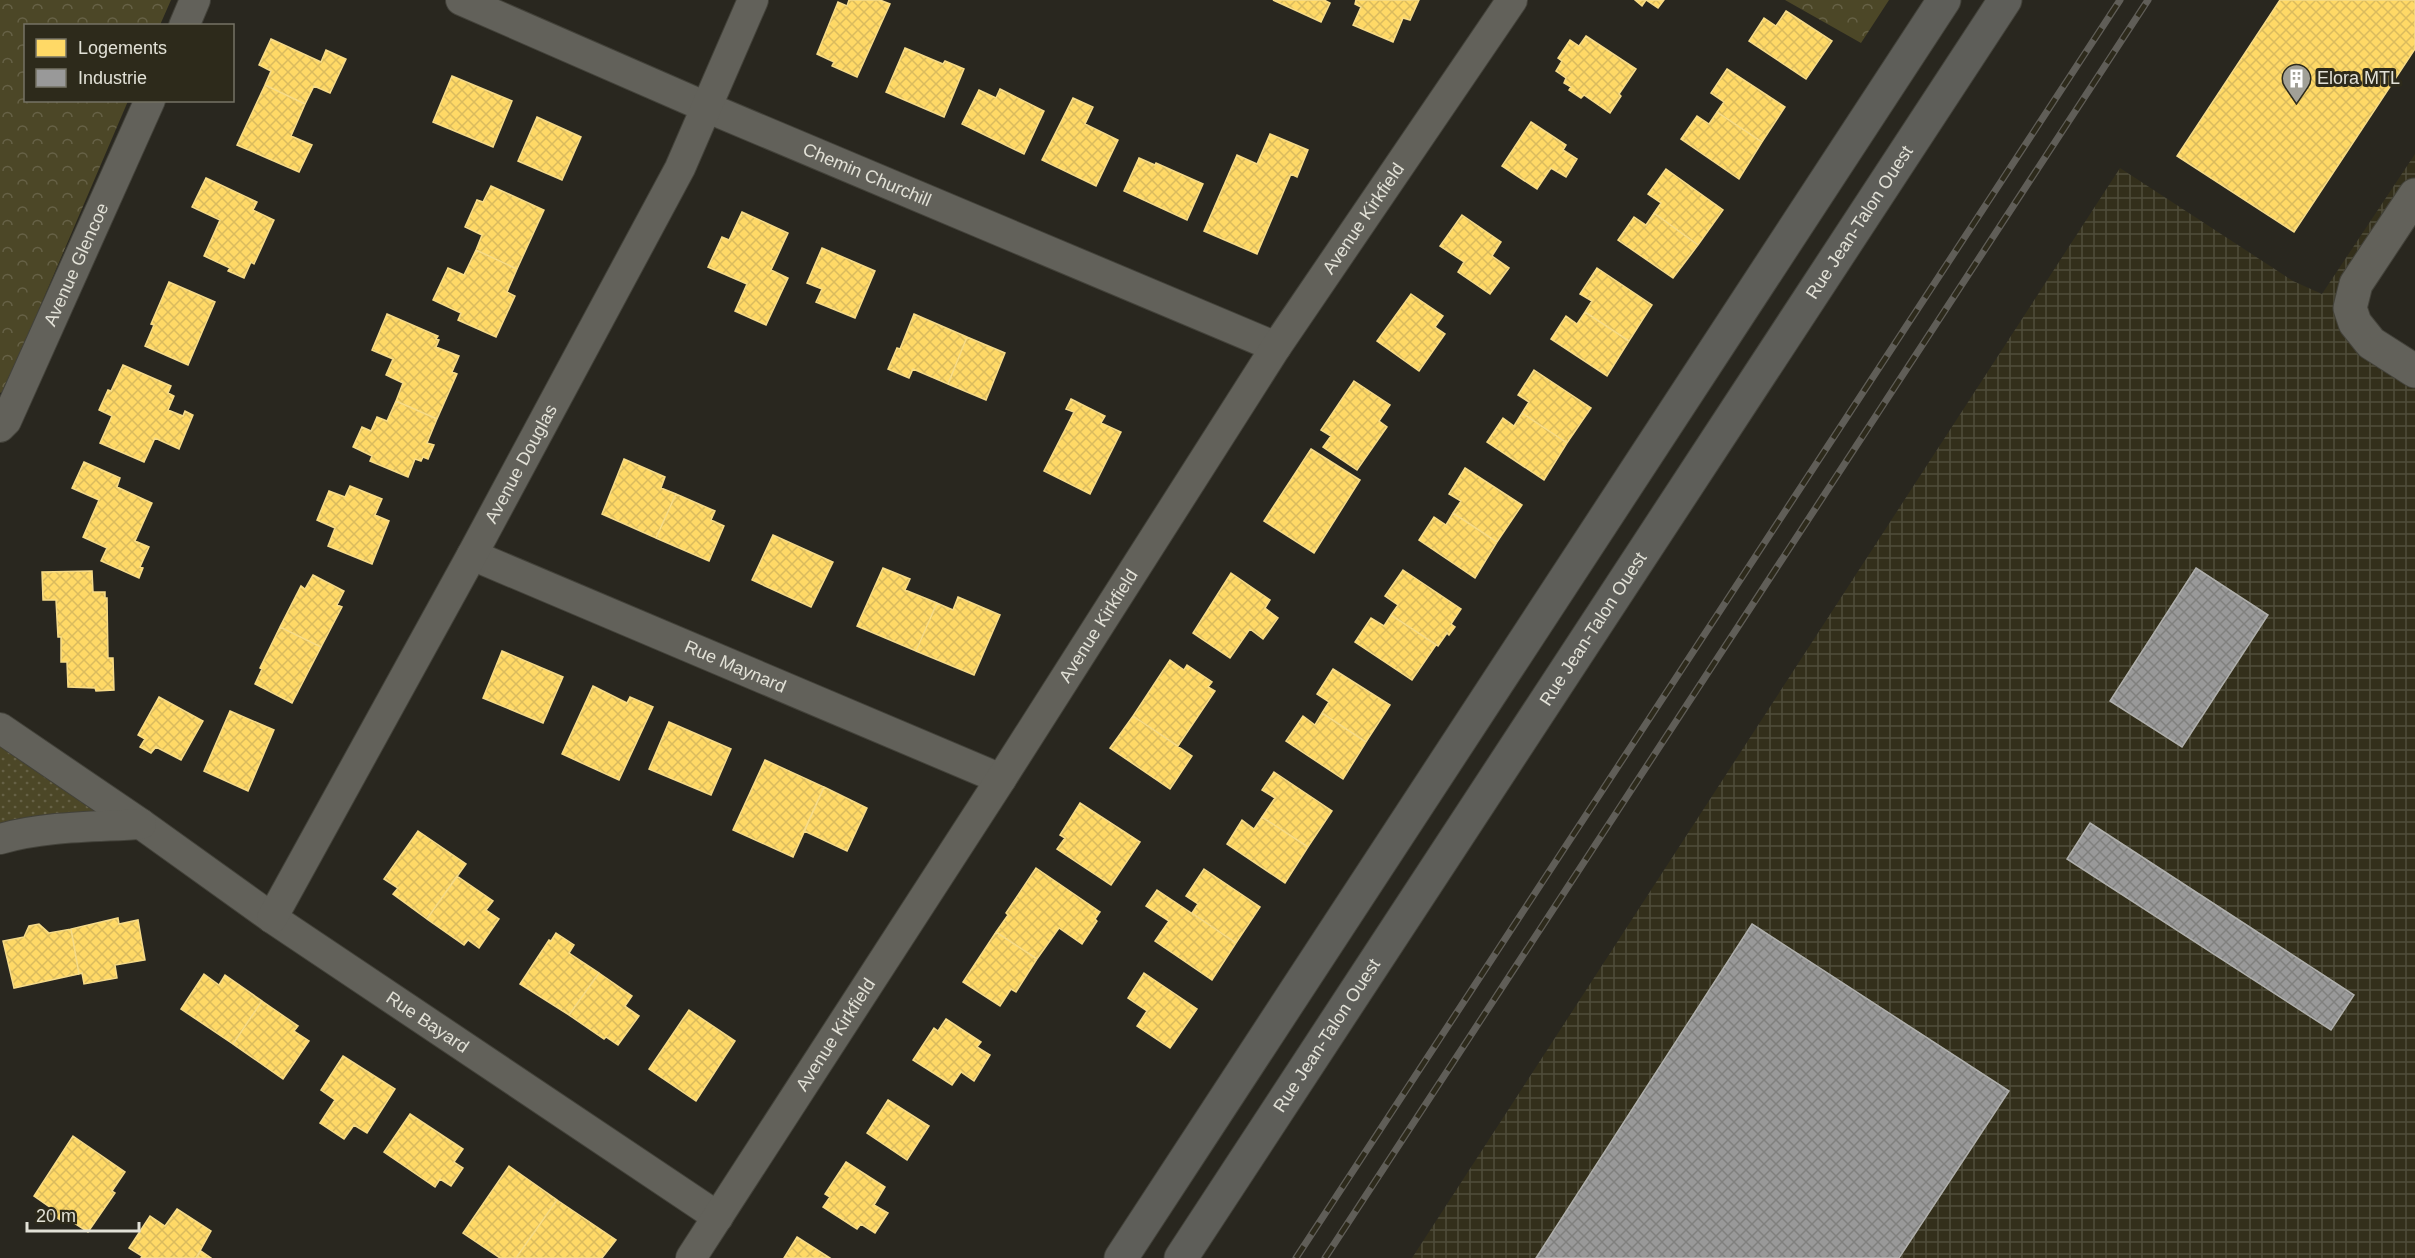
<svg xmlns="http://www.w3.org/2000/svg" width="2415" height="1258" viewBox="0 0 2415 1258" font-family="Arial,sans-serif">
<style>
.industrial{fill:url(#industrial-grid)}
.grass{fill:url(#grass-dots)}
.park{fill:url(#park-crowns)}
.homes{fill:url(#homes-cross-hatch);stroke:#f6db88;stroke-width:1.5}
.industry{fill:url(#industry-cross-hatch);stroke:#afafac;stroke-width:1.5}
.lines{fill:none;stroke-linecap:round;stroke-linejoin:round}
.minor-casing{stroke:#43423a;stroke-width:32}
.tertiary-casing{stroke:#43423a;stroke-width:35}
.secondary-casing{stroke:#43423a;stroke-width:35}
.minor{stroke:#62615a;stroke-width:30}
.tertiary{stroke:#62615a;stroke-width:33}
.secondary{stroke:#5e5e59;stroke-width:33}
.rail-casing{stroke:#605e58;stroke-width:7}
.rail{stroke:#2d2a1b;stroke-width:4.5;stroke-dasharray:14;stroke-linecap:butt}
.labels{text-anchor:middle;stroke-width:6;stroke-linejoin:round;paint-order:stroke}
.poi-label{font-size:18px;fill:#e2e1d7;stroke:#2d2a1b;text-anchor:start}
.street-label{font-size:18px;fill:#e2e1d7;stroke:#2d2a1b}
</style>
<defs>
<pattern id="industrial-grid" width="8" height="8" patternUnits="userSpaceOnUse" patternTransform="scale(1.5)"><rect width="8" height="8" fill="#332f1b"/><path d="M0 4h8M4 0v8" fill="none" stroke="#504d3b"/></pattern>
<pattern id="grass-dots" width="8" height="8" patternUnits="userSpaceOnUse" patternTransform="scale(1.5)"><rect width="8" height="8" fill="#4c4727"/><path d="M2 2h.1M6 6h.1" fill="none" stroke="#666146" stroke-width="1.8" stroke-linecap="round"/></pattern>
<pattern id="park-crowns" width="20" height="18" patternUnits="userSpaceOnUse" patternTransform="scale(1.5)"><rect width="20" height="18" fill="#4c4727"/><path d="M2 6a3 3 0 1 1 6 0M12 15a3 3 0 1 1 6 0" fill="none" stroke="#666146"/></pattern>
<pattern id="homes-cross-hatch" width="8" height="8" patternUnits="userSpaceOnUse" patternTransform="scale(1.5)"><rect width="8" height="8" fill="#ffd966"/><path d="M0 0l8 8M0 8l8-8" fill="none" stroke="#dabb5e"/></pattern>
<pattern id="industry-cross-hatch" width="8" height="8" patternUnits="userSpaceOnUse" patternTransform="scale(1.5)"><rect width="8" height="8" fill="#999"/><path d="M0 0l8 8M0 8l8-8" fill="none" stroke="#80807e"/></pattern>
</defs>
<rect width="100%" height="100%" fill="#29271f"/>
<path class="industrial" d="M2415,154v41l-65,113 65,63v887h-1003l708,-1090 173,113 29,13z"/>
<path class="grass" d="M0,728l141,96 -141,15z"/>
<path class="park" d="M0,0h171l-11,25 -134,1v74l102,1 -124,290 -4,2z
M1785,0h104l-28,43z"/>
<path class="homes" d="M849,0h31l10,4 -33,73 -25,-11 2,-4 -17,-8 21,-52 9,4z
M1273,0h51l6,3 -9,19z
M1356,0h63l-9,20 -7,-2 -10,24 -40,-17 8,-18 -6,-3z
M1635,0h29l-6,8 -12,-8 -4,6z
M2280,0h135v49l-121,183 -117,-76z
M1786,11l46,30 -26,38 -57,-38 15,-23 12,8z
M1586,36l50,33 -17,25 2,2 -11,17 -26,-18 -3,3 -12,-8 2,-3 -7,-4 2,-5 -10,-7 6,-10 -4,-3 12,-18 9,6z
M271,39l50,23 5,-12 20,9 -16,34 -16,-7 -9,18 -40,-19 6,-14 -12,-6z
M905,48l38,16 2,-3 19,8 -20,48 -58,-25z
M1727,69l58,38 -23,35 -45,-30 7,-10 -13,-9z
M452,76l60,25 -19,46 -60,-25z
M265,85l40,19 -14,32 21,9 -13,27 -62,-27z
M1000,89l44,22 -20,43 -62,-30 17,-34 17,8z
M1073,98l20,9 -8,17 33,16 -22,46 -54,-26z
M1717,112l45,30 -23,37 -58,-40 16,-23 12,8z
M537,117l44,20 -19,43 -44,-19z
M1531,122l35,23 -3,5 14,9 -11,18 -15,-9 -14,21 -35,-23z
M1270,134l38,16 -11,27 -6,-3 -34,80 -53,-23 33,-76 20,9z
M1139,158l16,7 1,-2 47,21 -16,36 -63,-29z
M1666,169l57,41 -25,35 -44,-32 7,-10 -13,-9z
M206,178l51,24 -4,8 21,10 -20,44 -3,-2 -7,16 -16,-7 2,-3 -26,-12 16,-36 -28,-13z
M491,186l53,24 -27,59 -41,-19 6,-15 -17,-8 12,-27 6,2z
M742,212l46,21 -17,37 17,8 -22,47 -31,-14 12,-27 -39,-17 14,-30 7,3z
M1654,213l44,32 -25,33 -55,-38 16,-23 12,8z
M1462,215l39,27 -9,14 17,12 -19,26 -32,-22 6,-10 -24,-16z
M822,248l53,23 -20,47 -39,-16 6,-13 -15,-6z
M476,250l41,19 -10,23 8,4 -19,41 -38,-17 3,-7 -28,-13 15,-32 16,7z
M1597,268l55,37 -23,36 -44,-29 7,-11 -12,-7z
M169,282l46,20 -27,63 -43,-19 9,-21 -3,-1z
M1411,294l32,22 -8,11 10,7 -26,37 -42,-30z
M1585,312l44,29 -22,35 -56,-37 15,-23 11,8z
M387,314l51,22 -2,3 3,1 -3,7 23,9 -7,16 5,2 -20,45 -41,-18 7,-18 -17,-8 7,-16 -21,-9z
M914,314l53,23 -19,47 -35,-15 -4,9 -21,-9 9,-21 3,1z
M967,337l38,16 -19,47 -38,-16z
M123,365l48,21 -3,7 6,3 -6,14 15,6 2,-5 8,4 -14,34 -24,-11 -11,24 -44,-19 12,-27 -13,-6 9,-20 3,1z
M1534,370l57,38 -24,35 -45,-30 7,-11 -11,-7z
M1354,381l36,24 -11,16 8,6 -30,43 -34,-23 8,-11 -10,-6z
M1071,399l34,17 -4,7 20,9 -31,62 -46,-23 30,-59 -8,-3z
M396,401l41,18 -10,24 7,2 -6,14 -5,-2 -2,4 -6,-2 -7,18 -38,-16 2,-5 -19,-9 9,-20 9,4 6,-14 10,4z
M1522,413l45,30 -23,37 -57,-38 16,-24 11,8z
M1311,449l49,31 -46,73 -50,-32z
M624,459l41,18 -4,11 15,6 -20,44 -54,-24z
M84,462l36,16 -3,9 35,16 -17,38 14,6 -9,20 3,1 -4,10 -38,-17 6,-13 -24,-11 16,-37 -27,-12z
M1465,468l57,37 -25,37 -44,-29 8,-12 -12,-7z
M350,486l32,13 -7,16 14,6 -17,43 -44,-18 7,-18 -18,-8 12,-29 16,6z
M676,494l39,17 -4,9 13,6 -15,35 -53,-23z
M1453,513l44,29 -22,36 -56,-38 15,-23 12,8z
M773,535l60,27 -22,45 -59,-27z
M883,568l27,11 -5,11 32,13 -21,48 -59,-25z
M1403,570l58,39 -10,15 4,3 -6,8 -2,-2 -9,13 -47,-31 7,-10 -13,-9z
M92,571l1,21h12v6h2l1,60h5l1,32 -18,1 -1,-3 -27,-1 -1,-25h-6v-25h-3l-2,-37h-13l-1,-28z
M1231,573l39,27 -5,8 13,10 -15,21 -13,-10 -20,29 -37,-25z
M313,575l31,16 -7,14 5,2 -21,40 -41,-20 21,-41 4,3z
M958,597l42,18 -26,60 -58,-24 21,-48 16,7z
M1391,615l45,30 -24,35 -57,-38 16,-24 13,8z
M280,627l41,20 -29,56 -37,-19 7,-15 -2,-1z
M502,651l61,26 -20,46 -60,-25z
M1170,660l14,10 3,-5 25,17 -4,5 7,4 -37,55 -45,-30z
M1333,669l57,36 -24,37 -44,-29 7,-11 -12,-8z
M593,686l34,17 3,-6 23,10 -34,73 -57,-26z
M159,697l44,24 -22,39 -25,-13 -5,6 -11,-6 5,-8 -7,-4z
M230,711l44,19 -26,61 -44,-20z
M1322,713l44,29 -23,37 -57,-38 17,-25 12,9z
M1133,716l59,40 -22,33 -60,-41z
M669,722l62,27 -20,46 -62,-26z
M765,760l59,27 -31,70 -60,-27z
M1274,772l58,39 -24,36 -46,-30 13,-19 -13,-8z
M824,787l43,21 -20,43 -43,-20z
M1080,803l60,39 -29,43 -54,-36 8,-11 -5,-3z
M1262,817l46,30 -23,36 -58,-39 15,-24 12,9z
M418,831l48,33 -39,55 -34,-25 5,-6 -14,-9z
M1036,868l64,44 -5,7 2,2 -15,23 -23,-16 -22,31 -41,-27 12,-17 -2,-2z
M1204,869l56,38 -24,36 -44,-30 6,-9 -12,-8z
M457,876l36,25 -7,9 13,9 -20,29 -11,-8 -4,5 -37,-26z
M1157,890l79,53 -24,37 -57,-39 14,-20 -23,-15z
M118,918l1,6 19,-4 7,40 -30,5 2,13 -33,6 -2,-11 -3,1 -8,-45z
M39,924l10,9 22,-4 8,45 -65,14 -11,-47 21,-4 5,-11z
M996,932l41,27 -21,33 -5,-3 -11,17 -37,-24z
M556,933l18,12 -5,8 30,20 -30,42 -49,-31 29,-44 2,1z
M599,973l33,23 -7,10 14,10 -21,29 -12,-8 -2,2 -35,-24z
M1144,973l53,36 -27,39 -33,-22 10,-15 -19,-13z
M204,974l15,11 6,-10 37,26 -29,43 -52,-35z
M262,1001l36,25 -4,5 15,10 -26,38 -50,-35z
M689,1010l46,31 -39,60 -47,-32z
M946,1019l35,23 -4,5 13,8 -16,26 -13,-9 -9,13 -39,-25 21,-32 4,3z
M343,1056l52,33 -28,44 -13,-8 -10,14 -24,-16 15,-23 -14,-10z
M888,1100l41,26 -22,34 -40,-27z
M410,1114l53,35 -9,13 9,6 -12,18 -11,-7 -5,8 -51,-35z
M73,1136l52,36 -13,19 3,2 -27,39 -20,-13 -3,4 -17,-11 3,-4 -17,-12z
M846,1162l39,25 -11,18 14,8 -13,20 -14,-9 -4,5 -34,-22 7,-10 -5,-3z
M509,1166l48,34 -41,58h-16l-37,-25z
M557,1200l59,40 -14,18h-86z
M177,1209l34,22 -15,27h-55l1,-2 -13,-8 21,-32 15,10z
M797,1237l33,21h-46z
M201,1251l10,7h-15z"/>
<path class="industry" d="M2196,568l72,47 -86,132 -72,-46z
M2090,823l264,172 -23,35 -264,-171z
M1752,924l257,167 -110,167h-363z"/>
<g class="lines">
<defs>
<g id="minor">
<path id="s1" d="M461,0l245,107 570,240"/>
<path d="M184,26l11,-26"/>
<path id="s2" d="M0,427l6,-6 144,-321"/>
<path id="s3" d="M472,555l529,224"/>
<path id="s4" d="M0,728l141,96 131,94 446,299"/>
<path d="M0,839c45,-13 94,-12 141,-15"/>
<path id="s5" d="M272,918l200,-363 208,-387 73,-168"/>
<path id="s6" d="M691,1258l310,-479 275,-432 236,-347"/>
</g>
<path id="tertiary" d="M2415,195l-59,89 -6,24 5,15 16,20 44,28"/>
<g id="secondary">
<path d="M1121,1258l823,-1258"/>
<path id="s7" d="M1181,1258l824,-1258"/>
</g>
</defs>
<use href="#minor" class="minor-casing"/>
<use href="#tertiary" class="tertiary-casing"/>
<use href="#secondary" class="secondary-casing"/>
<use href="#minor" class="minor"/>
<use href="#tertiary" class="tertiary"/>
<use href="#secondary" class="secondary"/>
<defs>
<path id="rail" d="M1296,1258l824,-1258
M1325,1258l823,-1258"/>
</defs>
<use href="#rail" class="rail-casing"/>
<use href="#rail" class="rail"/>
</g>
<defs>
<symbol id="building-pin" viewBox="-11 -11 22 30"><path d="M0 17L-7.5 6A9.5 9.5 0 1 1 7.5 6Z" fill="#a1a097" stroke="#2d2a1b"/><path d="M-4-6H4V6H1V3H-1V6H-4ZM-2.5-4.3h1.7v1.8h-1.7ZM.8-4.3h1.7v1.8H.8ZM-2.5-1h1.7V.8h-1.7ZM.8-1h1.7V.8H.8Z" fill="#fff"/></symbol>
</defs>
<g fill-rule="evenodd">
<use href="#building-pin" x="2280" y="62" width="33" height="45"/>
</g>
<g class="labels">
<g class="poi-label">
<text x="2317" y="84">Elora MTL</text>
</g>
<g class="street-label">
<text dy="6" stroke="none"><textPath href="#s1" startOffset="442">Chemin Churchill</textPath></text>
<text dy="6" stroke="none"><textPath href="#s6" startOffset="1238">Avenue Kirkfield</textPath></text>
<text dy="6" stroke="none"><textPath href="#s7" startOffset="1238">Rue Jean-Talon Ouest</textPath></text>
<text dy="6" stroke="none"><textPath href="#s2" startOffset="180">Avenue Glencoe</textPath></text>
<text dy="6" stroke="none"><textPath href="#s5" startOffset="518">Avenue Douglas</textPath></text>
<text dy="6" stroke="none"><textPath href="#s6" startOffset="752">Avenue Kirkfield</textPath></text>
<text dy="6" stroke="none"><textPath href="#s7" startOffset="752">Rue Jean-Talon Ouest</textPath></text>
<text dy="6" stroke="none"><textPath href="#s3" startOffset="286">Rue Maynard</textPath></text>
<text dy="6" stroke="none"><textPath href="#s4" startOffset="519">Rue Bayard</textPath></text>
<text dy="6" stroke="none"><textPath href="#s6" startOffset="266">Avenue Kirkfield</textPath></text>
<text dy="6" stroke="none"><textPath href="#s7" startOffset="266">Rue Jean-Talon Ouest</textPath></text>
</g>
</g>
<rect x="24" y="24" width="210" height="78" fill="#2d2a1b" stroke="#757366" stroke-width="1.5"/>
<rect x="36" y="39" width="30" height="18" fill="#ffd966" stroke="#757366" stroke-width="1.5"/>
<text x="78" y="54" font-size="18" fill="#e2e1d7">Logements</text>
<rect x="36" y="69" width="30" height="18" fill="#999999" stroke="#757366" stroke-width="1.5"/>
<text x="78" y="84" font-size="18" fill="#e2e1d7">Industrie</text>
<path d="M27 1222v9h112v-9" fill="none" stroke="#e2e1d7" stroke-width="3"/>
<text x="36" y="1222" font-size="18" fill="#e2e1d7" stroke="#2d2a1b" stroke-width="4.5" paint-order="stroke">20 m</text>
</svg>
